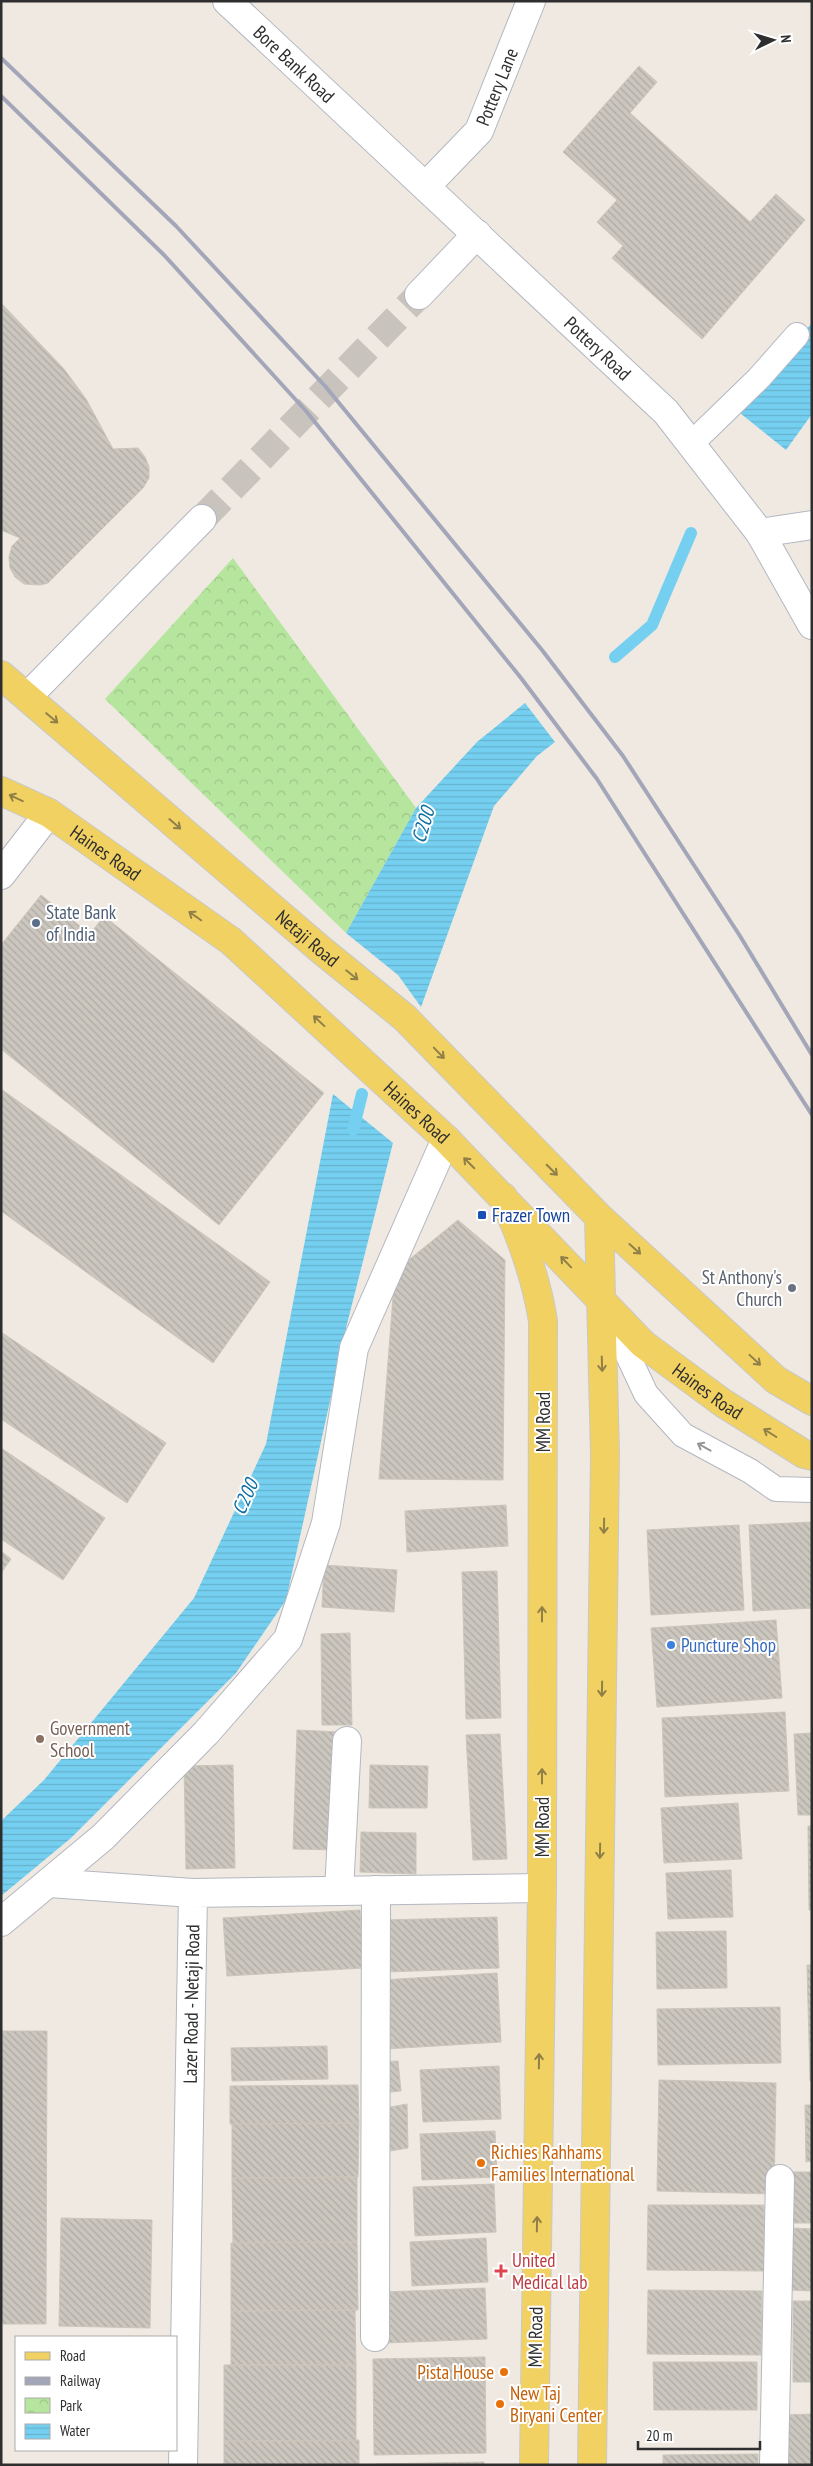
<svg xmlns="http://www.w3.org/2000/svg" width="813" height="2466" viewBox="0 0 813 2466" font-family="'PT Sans Narrow',sans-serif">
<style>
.park{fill:url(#park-crowns)}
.water{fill:url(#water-rules)}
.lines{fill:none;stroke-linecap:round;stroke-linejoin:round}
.stream{stroke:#75cff0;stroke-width:12}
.building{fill:url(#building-back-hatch);stroke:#cbc5ba}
.tertiary-tunnel{stroke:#c8c4bd;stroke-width:28;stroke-dasharray:28 14;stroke-linecap:butt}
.service-casing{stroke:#b4b7c1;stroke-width:26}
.minor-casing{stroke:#b4b7c1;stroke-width:30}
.tertiary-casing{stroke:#b4b7c1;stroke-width:30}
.primary-casing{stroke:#c9c9c9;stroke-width:30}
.service{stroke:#fff;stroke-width:24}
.minor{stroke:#fff;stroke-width:28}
.tertiary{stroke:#fff;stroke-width:28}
.primary{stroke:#f2d163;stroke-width:28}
.rail{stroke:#a3a6b8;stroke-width:4}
.oneway{stroke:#908048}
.oneway2{stroke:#969696}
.service-dot{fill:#5c6f8a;stroke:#fff;stroke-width:2}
.transit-dot{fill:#1a4fb4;stroke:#fff;stroke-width:2}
.worship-dot{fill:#6b7280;stroke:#fff;stroke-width:2}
.shop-dot{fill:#3f7fe0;stroke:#fff;stroke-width:2}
.education-dot{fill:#8d6e63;stroke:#fff;stroke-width:2}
.food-dot{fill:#e8710a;stroke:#fff;stroke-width:2}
.health-dot{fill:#e0444e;stroke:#fff;stroke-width:2}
.labels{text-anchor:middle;stroke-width:4;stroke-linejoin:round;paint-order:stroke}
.street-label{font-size:19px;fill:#2e2e2e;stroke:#fff}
.service-label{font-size:19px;fill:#4e5e75;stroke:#fff;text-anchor:start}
.transit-label{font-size:19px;fill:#164399;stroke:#fff;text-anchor:start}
.worship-label{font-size:19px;fill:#5b616d;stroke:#fff;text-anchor:end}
.shop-label{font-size:19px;fill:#366cbe;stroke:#fff;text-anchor:start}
.education-label{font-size:19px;fill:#785e54;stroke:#fff;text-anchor:start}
.food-label{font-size:19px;fill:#c56008;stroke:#fff;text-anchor:start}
.health-label{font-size:19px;fill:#be3a42;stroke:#fff;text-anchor:start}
.water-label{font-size:20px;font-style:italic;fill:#0d6fa3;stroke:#fff}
</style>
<defs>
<pattern id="park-crowns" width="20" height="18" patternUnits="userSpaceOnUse" patternTransform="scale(1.25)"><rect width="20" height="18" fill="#b6e59e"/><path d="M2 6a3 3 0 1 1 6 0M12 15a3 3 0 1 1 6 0" fill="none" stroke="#9dc588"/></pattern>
<pattern id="water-rules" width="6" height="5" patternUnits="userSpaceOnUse" patternTransform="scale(1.25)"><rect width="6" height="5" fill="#75cff0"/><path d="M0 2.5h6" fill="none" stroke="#66b2ce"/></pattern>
<pattern id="building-back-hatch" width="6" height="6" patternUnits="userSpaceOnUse" patternTransform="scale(1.25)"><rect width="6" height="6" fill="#cbc7bf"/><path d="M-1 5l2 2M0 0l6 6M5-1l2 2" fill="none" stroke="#afaba4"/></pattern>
</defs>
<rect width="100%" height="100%" fill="#efe9e1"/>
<path class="park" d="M233,558l183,250 -70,125 -241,-234z"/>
<path class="water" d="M812,323v91l-26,36 -51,-41z
M525,703l30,39 -18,14 -43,50 -73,201 -23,-32 -52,-42 70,-125 61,-66z
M333,1094l60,49 -46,181 -61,276 -50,73 -165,165 -70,58v-75l43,-41 150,-182 72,-154z"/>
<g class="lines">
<path class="stream" d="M615,657l37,-32 39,-92
M353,1130l9,-36"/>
</g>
<path class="building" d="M639,66l18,16 -27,31 120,109 26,-28 29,26 -103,119 -90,-81 11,-12 -26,-24 20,-22 -54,-48z
M1,303l63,66 22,30 27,50 25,-1 7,9 4,10v11l-6,10 -95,95 -8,2 -16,-1 -9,-7 -5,-9 -1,-11 3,-11 8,-8 -19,-8z
M41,895l49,39 14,-18 220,177 -105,132 -218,-176v-104z
M1,1089l269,193 -57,81 -212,-152z
M458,1220l47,40 -2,220 -124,-1 16,-208z
M1,1332l165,111 -39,60 -126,-84z
M1,1448l104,70 -42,62 -62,-41z
M506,1505l2,41 -101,6 -2,-41z
M812,1522v86l-59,3 -4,-86z
M739,1525l5,85 -93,5 -4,-85z
M1,1551l10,8 -10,14z
M324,1565l73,5 -3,42 -72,-5z
M497,1571l4,147 -35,1 -4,-147z
M776,1620l6,78 -125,9 -6,-79z
M350,1633l2,92h-30l-1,-91z
M785,1712l4,79 -124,6 -3,-79z
M297,1730l42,2 -3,118 -43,-1z
M812,1733v82h-14l-4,-81z
M500,1734l7,125 -34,1 -7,-125z
M233,1765l2,103 -49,1 -2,-103z
M370,1765l58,1 -1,42h-58z
M738,1803l4,56 -78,4 -3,-55z
M808,1826h4v84h-3z
M361,1832l55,1v41l-56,-2z
M731,1870l2,47 -65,2 -2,-46z
M360,1910l3,58 -136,8 -4,-58z
M497,1917l2,51 -113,4 -1,-52z
M726,1931l1,57 -70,1 -1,-57z
M807,1965h5v116h-2z
M497,1973l4,69 -115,7 -4,-69z
M780,2007l1,56 -123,2 -1,-56z
M1,2031h46l-1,293h-45z
M327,2046l1,33 -96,2 -1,-33z
M398,2061l3,30 -21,2 1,-31z
M499,2066l2,53 -78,3 -3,-52z
M659,2080l117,3 -2,111 -117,-3z
M358,2085l1,38 -129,1v-38z
M407,2104l1,44 -24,4 1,-44z
M805,2105h7v56l-6,1z
M359,2123l-1,54 -126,1v-54z
M495,2131l2,46 -75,3 -2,-46z
M793,2172h19v51h-21z
M357,2177v65l-124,1 -1,-65z
M494,2184l2,48 -81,4 -2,-49z
M648,2205h116v66l-117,-1z
M61,2218l91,2 -2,108 -91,-2z
M792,2228l20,1v62l-22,-1z
M486,2238l2,44 -76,4 -2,-44z
M357,2242l1,68 -127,1v-68z
M485,2288l2,51 -102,4 -1,-51z
M648,2290l114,1 -1,64 -114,-1z
M793,2301h19v81h-19z
M355,2310l1,55h-125v-54z
M485,2357l1,96 -112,2 -1,-96z
M653,2362h104v48h-103z
M224,2365h132v76h-132z
M812,2414v51h-27l-1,-50z
M359,2440v25h-135v-24z
M758,2454v11h-95v-10z
M484,2462v3h-109v-1z"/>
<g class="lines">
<path class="tertiary-tunnel" d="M202,519l217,-224"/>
<defs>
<path id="service" d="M691,444l68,-66 38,-43
M608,1313l38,81 37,41 67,36 26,18 36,1"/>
<g id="minor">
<path d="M760,533l52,-8"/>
<path d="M1,875l48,-62"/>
<path d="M49,1883l144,10"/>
<path d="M339,1891l8,-150"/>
<path d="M1,1922l102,-85 103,-104 82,-94 38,-116 28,-175 92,-209"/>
<path d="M375,2337l1,-447"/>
<path id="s1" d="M183,2465l10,-572 349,-5"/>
<path d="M774,2465l6,-286"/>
</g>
<g id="tertiary">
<path id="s2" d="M227,1l439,411 94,121 52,92"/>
<path id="s3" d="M426,186l53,-55 52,-130"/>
<path d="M419,295l58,-61"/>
<path d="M27,697l175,-178"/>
</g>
<g id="primary">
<path id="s4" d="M1,675l319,274 85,69 194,199 177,163 36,21"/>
<path id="s5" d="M1,791l48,22 182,128 215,198 197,205 80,59 81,51 8,2"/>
<path d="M503,1197c19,41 33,80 40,124l-1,567 -8,577"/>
<path d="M592,2465l13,-1011 -6,-237"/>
</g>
</defs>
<use href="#service" class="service-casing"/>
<use href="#minor" class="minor-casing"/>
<use href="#tertiary" class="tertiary-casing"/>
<use href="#primary" class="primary-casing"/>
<use href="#service" class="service"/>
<use href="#minor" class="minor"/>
<use href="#tertiary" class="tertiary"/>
<use href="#primary" class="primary"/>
<path class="rail" d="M1,58l175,168 149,160 217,264 81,106 117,180 72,119
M1,96l163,159 142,156 215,267 76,101 215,336"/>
</g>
<defs><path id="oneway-shaft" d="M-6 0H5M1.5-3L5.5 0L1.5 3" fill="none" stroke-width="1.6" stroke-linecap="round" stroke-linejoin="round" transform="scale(1.25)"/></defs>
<g class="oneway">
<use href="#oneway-shaft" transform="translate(52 718) rotate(40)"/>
<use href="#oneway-shaft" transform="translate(16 798) rotate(-155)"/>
<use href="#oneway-shaft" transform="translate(175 824) rotate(41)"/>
<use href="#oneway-shaft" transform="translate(195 916) rotate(-145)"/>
<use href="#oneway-shaft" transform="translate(352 975) rotate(39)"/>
<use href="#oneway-shaft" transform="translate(319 1021) rotate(-137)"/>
<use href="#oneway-shaft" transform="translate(439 1053) rotate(46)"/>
<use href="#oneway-shaft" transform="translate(469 1163) rotate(-135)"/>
<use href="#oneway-shaft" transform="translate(552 1170) rotate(45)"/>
<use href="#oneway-shaft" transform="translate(635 1249) rotate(42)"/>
<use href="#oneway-shaft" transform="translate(566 1262) rotate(-134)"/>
<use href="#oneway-shaft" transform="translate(755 1360) rotate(43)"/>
<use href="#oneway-shaft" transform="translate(602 1364) rotate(88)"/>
<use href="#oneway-shaft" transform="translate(770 1433) rotate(-148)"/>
<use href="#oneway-shaft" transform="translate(604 1526) rotate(91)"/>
<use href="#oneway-shaft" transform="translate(542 1614) rotate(-90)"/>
<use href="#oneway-shaft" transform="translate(602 1689) rotate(91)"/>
<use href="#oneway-shaft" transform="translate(542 1776) rotate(-90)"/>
<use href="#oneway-shaft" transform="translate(600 1851) rotate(91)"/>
<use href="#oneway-shaft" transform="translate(539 2061) rotate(-89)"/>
<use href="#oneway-shaft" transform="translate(537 2224) rotate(-89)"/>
</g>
<use class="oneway2" href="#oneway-shaft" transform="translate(704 1447) rotate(-151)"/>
<circle class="service-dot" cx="36" cy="923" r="5"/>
<rect class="transit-dot" x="477" y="1210" width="10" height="10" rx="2.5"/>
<circle class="worship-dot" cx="792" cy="1288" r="5"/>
<circle class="shop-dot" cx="671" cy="1645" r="5"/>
<circle class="education-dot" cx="40" cy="1739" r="5"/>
<g class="food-dot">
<circle cx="481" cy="2163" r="5"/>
<circle cx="504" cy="2372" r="5"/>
<circle cx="500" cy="2404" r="5"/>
</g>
<path class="health-dot" d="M498.5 2263.5h5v5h5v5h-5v5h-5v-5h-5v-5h5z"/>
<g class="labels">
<g class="street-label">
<text dy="7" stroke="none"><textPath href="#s2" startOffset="92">Bore Bank Road</textPath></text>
<text dy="7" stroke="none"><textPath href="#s3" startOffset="124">Pottery Lane</textPath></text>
<text dy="7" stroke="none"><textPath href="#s2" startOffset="508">Pottery Road</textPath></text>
<text dy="7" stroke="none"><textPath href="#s5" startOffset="122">Haines Road</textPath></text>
<text dy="7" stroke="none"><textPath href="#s4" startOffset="404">Netaji Road</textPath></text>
<text dy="7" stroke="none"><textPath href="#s5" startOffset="528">Haines Road</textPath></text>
<text dy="7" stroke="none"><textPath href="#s5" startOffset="932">Haines Road</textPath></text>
<text transform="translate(543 1422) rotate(-90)" y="7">MM Road</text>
<text transform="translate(542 1827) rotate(-90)" y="7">MM Road</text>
<text dy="7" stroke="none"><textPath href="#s1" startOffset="461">Lazer Road - Netaji Road</textPath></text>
<text transform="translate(535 2337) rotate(-89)" y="7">MM Road</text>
</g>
<g class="service-label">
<text x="46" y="919">State Bank<tspan x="46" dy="22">of India</tspan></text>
</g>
<g class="transit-label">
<text x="492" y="1222">Frazer Town</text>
</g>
<g class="worship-label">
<text x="782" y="1284">St Anthony's<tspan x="782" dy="22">Church</tspan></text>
</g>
<g class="shop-label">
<text x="681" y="1652">Puncture Shop</text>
</g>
<g class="education-label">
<text x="50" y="1735">Government<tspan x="50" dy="22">School</tspan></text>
</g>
<g class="food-label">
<text x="491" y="2159">Richies Rahhams<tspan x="491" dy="22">Families International</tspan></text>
<text x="494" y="2379" text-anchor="end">Pista House</text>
<text x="510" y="2400">New Taj<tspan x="510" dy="22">Biryani Center</tspan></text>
</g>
<g class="health-label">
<text x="512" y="2267">United<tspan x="512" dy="22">Medical lab</tspan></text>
</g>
<g class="water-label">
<text transform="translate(423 825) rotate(-73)" y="7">C200</text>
<text transform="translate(245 1497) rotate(-66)" y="7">C200</text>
</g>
</g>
<rect width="813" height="2466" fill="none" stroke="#2e2e2e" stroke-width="5"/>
<rect x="15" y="2336" width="162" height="115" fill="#ffffff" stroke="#ababab"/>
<rect x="25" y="2352" width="25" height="8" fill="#f2d163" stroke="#ababab"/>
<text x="60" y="2361" font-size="15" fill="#2e2e2e">Road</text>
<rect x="25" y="2377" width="25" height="8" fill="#a3a6b8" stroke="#ababab"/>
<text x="60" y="2386" font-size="15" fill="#2e2e2e">Railway</text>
<rect x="25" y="2398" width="25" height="15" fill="url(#park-crowns)" stroke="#ababab"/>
<text x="60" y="2411" font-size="15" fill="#2e2e2e">Park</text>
<rect x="25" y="2424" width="25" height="15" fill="url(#water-rules)" stroke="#ababab"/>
<text x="60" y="2436" font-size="15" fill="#2e2e2e">Water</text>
<g transform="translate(773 40) rotate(85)" stroke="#ffffff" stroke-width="4" paint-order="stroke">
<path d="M0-4L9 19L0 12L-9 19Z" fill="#2e2e2e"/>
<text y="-8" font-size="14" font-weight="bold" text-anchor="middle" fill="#2e2e2e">N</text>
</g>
<path d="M638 2441v8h122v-8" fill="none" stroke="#2e2e2e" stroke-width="2.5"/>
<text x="646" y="2441" font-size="15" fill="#2e2e2e" stroke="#ffffff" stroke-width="4" paint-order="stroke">20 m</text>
</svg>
